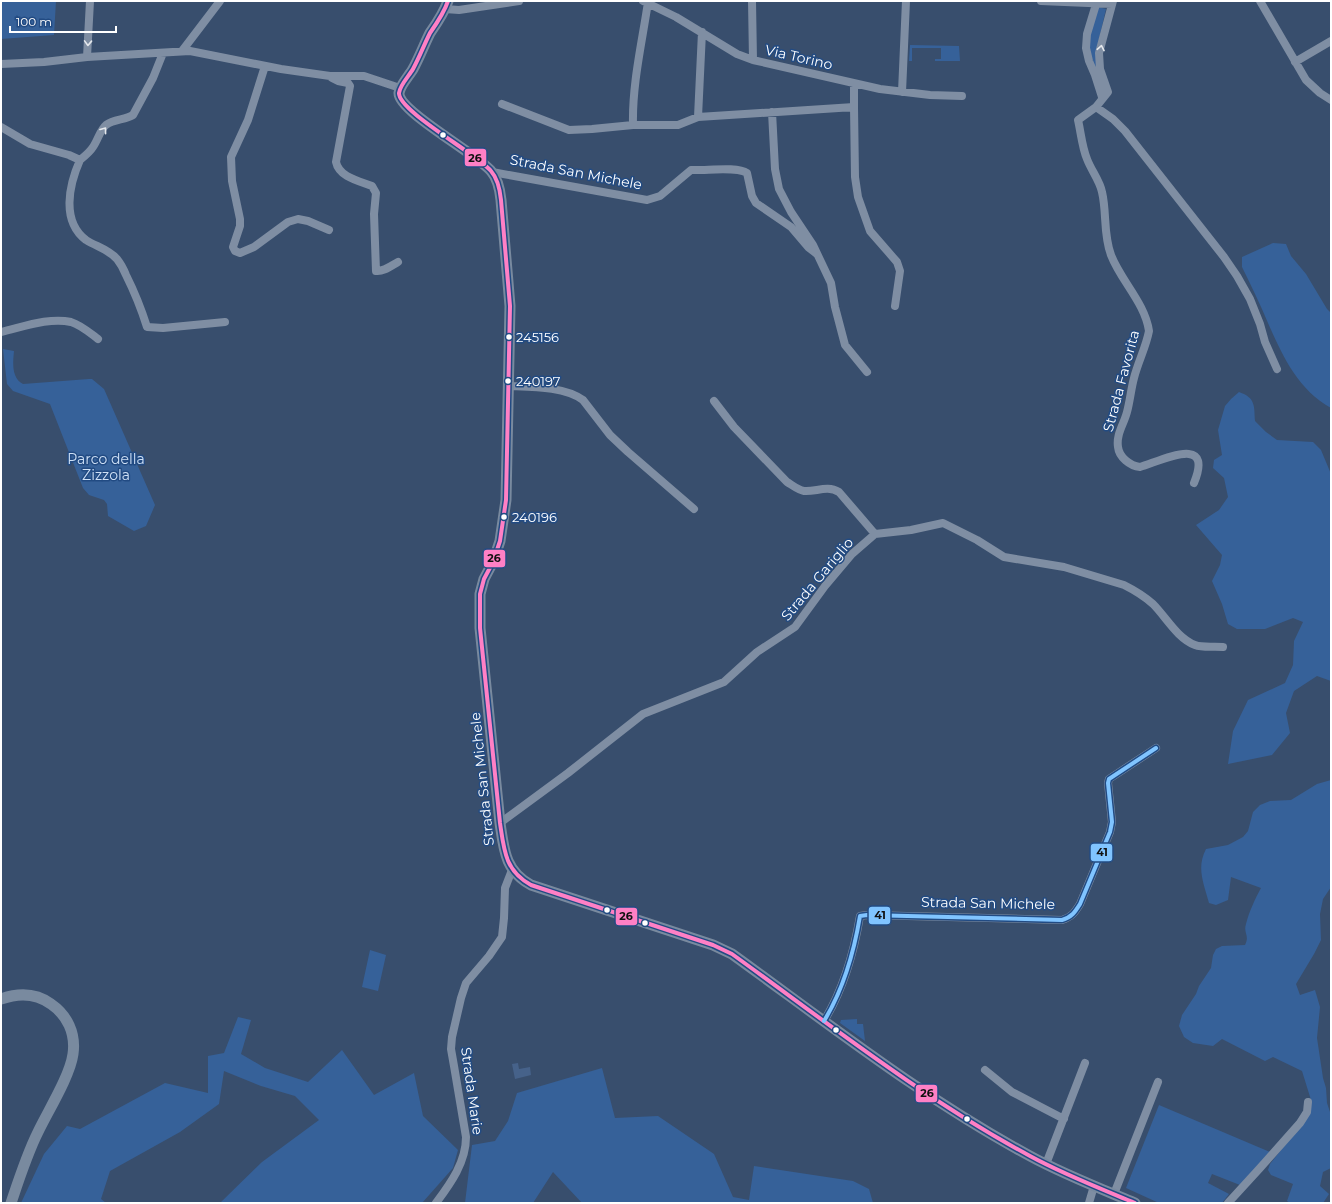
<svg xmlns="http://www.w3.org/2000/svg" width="1332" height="1204" viewBox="0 0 1332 1204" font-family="Montserrat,sans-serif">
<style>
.green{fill:#366199}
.water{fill:#46628a}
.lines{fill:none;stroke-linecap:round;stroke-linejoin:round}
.street{stroke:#7f8ea3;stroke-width:8}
.secondary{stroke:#798a9f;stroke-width:11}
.bus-1-casing{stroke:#224b83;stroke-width:7}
.bus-2-casing{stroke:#224b83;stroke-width:7}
.bus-1{stroke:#ff80c5;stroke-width:4}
.bus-2{stroke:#80c4ff;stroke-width:4}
.oneway{stroke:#e5e8ed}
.bus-dot{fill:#fff;stroke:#224b83;stroke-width:1.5}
.labels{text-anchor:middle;stroke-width:3;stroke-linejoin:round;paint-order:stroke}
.bus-label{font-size:13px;fill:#fff;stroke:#224b83;text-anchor:start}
.street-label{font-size:14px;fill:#fff;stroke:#224b83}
.park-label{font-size:14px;fill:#cee0f6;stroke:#224b83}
.line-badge{stroke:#224b83;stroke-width:1.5}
.pale-badge-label{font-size:11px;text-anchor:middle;font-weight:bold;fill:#111}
</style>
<rect width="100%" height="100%" fill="#384e6d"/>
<path class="green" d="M1,1h55l-2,34 -53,4z
M1098,7l8,2 -10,43 2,21c-14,-29 -8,-38 0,-66z
M910,45l49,1 1,15h-25v-2h6v-11h-29v13h-3z
M1273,243l13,1 5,12 15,18 21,35 4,4v95c-33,-18 -49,-53 -63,-85 -8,-19 -17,-38 -26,-56v-10z
M3,349l11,2c-1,11 -3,27 9,33l66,-5h3l12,10 51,116 -9,21 -12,5 -26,-15 -1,-12 -3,-4 -15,-5 -6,-7 -33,-84 -37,-13 -6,-7z
M1239,392c17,6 15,14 16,29l11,11 11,8 36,2 8,8 10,24v207l-14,-5 -23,15 -8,22 4,20 -18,22 -44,9 5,-33 15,-31 37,-17 8,-18 1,-24 9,-19 -10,-4 -28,11h-28l-9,-5 -6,-20 -10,-23 8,-16 2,-10 -26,-30 23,-15 9,-13 -4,-19 -11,-10 1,-8 8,-5 -4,-25 7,-24 6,-7z
M1331,780v107l-8,12 -3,15 1,26 -7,14 -18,30 4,11 15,-5 5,17 -3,31 6,40 3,10 1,15 4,12v53l-8,4 -3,14 9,8 -6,9h-33l-3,-2 6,-17 -22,-9 -3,-5 2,-6 36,-46 5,-18 -9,-29 -29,-14 -8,4 -43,-22 -9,7 -20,-3 -9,-6 -5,-11 3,-11 14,-21 3,-8 12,-18 2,-13 3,-6 6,-3 23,-1c5,-10 -2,-12 1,-21 3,-12 9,-25 15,-36l-30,-11 -3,23 -12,5 -7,-2c-5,-19 -13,-35 -3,-54l22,-4 15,-8 5,-6 5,-19 7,-7 10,-4 21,-1 26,-16z
M370,950l16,5 -8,36 -16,-4z
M238,1017l13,3 -10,34 24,14 43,14 34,-32 32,45 40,-22 9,43 35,34 -5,18 -31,35h-202l42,-41 57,-42 -24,-24 -34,-10 -37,-15 -5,33 -39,28 -70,39 -9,28 5,4h-85l23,-49 23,-28 13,3 85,-46 43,10v-37l16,-3z
M857,1019v5h6l2,17 -25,-18 1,-3z
M602,1068l13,50 43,-2 56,38 19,43 16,3 5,-34 99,15 16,8 4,14h-291l-29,-31 -20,31h-68l7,-58 23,-4 13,-20 9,-28z
M1159,1105l111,47 -30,33 -28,-11 -4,9 21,11 -7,9h-63l-33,-15z"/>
<path class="water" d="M518,1063l1,6 11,-2 1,8 -16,4 -3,-15z"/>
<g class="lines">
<path class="street" d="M643,1l33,16 61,37 16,6 127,29 50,6 32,1
M752,1l1,59
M1041,1l71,3
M1097,1l-10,33 -1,14 3,13 6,14 7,22
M1113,1l-14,52 1,16 8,23 -12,15 17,12 12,12 99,126 13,19 13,23 10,25 5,18 12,27
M1260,1l46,79 14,13 11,7
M445,9l14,1 60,-9
M182,51l38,-50
M87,57l3,-56
M1295,62l36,-21
M1,64l43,-2 43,-5 103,-6 91,18 49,7h34l36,12
M265,66l-17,54 -17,37 1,24 8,38v7l-7,21 2,4 5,2 14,-6 34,-25 10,-3 10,2 21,9
M332,78l6,3 10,2 2,3 -14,76c3,15 23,19 36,24l4,7 -2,21 2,57c7,1 15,-5 22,-9
M902,92l4,-91
M502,104l67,26 23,-1 41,-4h45l20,-8 156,-10 1,70 3,20 12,34 27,31 3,9 -5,35
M854,107v-23
M1096,107l-18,13c3,13 4,27 9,39 4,11 13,22 15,33 5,21 1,42 9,63 10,26 34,48 38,76 -3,16 -11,31 -15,47 -3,11 -4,23 -7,34 -3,12 -11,22 -9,35 1,10 12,19 22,20 23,-7 74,-33 54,16
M772,112l3,57 4,20 12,23 22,33 18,38 4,24 10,38 22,27
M698,117l4,-85
M633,125c-1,-41 9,-82 15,-123
M1,127l29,17 39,11 11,5c-11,25 -19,61 6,80 11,7 22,9 31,19 4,5 7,11 9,16 9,18 15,33 21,52l16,1 62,-6
M80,160c5,-4 10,-8 13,-13 5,-7 7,-17 13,-22 8,-6 19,-5 27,-10l20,-37 10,-25
M492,172l155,28 13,-4 31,-26c14,1 46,-4 56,3l5,23 4,7 35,24 17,20 9,7
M1,332c22,-5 48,-15 70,-10 10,3 19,11 27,17
M507,386c23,1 57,0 76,14l27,35 18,17 66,57
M714,401l20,26 53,55c5,3 11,8 17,9 12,1 23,-6 35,1l36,42
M500,823l68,-50 75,-59 81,-32 33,-30 38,-25 30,-41 27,-32 23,-20 36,-4 32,-7 34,17 27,17 60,10 60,18c10,5 20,11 29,19 13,13 24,34 42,41 8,3 19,1 28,2
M824,1021c19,-31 30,-69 36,-105l7,-1 195,5c10,-3 13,-8 18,-16l30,-72 2,-10 -4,-39 1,-4 47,-31
M985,1070l27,22 52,27
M1046,1164l39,-101
M1114,1194l44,-112
M436,1203c15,-20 30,-41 30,-66l-12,-71 -3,-17 1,-12 9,-39 5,-15 23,-27 13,-19 2,-19 1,-30 7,-18
M1089,1203l5,-17
M1228,1203l32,-35 40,-45 7,-11 1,-10"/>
<path class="secondary" d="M448,1c-4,12 -11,22 -18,32 -6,12 -11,25 -17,36 -4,7 -13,16 -14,24 -1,18 78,61 92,78 7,8 9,19 10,29l9,106 -4,194 -6,41 -7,21 -9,17 -4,15v34l20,195c4,27 5,48 31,62l182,60 19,9c97,70 192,145 298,202 33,18 69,32 105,47
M1,999c17,-6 35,-6 50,5 16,11 25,29 22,50 -3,22 -25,57 -35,78 -11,22 -19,47 -27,71"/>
<defs>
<path id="bus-1" d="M448,1c-4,12 -11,22 -18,32 -6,12 -11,25 -17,36 -4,7 -13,16 -14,24 -1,18 78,61 92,78 7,8 9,19 10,29l9,106 -4,194 -6,41 -7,21 -9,17 -4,15v34l20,195c4,27 5,48 31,62l182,60 19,9c97,70 192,145 298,202 33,18 69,32 105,47"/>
<path id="bus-2" d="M824,1021c19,-31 30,-69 36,-105l7,-1 195,5c10,-3 13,-8 18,-16l30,-72 2,-10 -4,-39 1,-4 47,-31"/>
</defs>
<use href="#bus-1" class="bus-1-casing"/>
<use href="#bus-2" class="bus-2-casing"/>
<use href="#bus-1" class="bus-1"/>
<use href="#bus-2" class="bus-2"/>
</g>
<defs><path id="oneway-chevron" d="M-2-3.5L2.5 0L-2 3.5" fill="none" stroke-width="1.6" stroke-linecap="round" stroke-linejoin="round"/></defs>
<g class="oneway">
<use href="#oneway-chevron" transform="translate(88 43) rotate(92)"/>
<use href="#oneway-chevron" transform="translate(1101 48) rotate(-79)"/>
<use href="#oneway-chevron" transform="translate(104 130) rotate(-53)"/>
</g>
<g class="bus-dot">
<circle cx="443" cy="135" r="3.5"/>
<circle cx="509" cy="337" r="3.5"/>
<circle cx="508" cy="381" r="3.5"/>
<circle cx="504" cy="517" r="3.5"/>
<circle cx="607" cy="910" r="3.5"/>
<circle cx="645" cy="923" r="3.5"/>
<circle cx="836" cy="1030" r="3.5"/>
<circle cx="967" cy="1119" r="3.5"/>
</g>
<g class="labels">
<g class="bus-label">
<text x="516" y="342">245156</text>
<text x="516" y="386">240197</text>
<text x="512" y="522">240196</text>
</g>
<g class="street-label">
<text transform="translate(799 57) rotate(13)" y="5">Via Torino</text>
<text transform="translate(576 172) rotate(11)" y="5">Strada San Michele</text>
<text transform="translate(1121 381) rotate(-75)" y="5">Strada Favorita</text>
<text transform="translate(817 579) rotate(-50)" y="5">Strada Gariglio</text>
<text transform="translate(482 779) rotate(-96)" y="5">Strada San Michele</text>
<text transform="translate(988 903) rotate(1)" y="5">Strada San Michele</text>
<text transform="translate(472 1091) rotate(82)" y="5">Strada Marie</text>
</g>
<g class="park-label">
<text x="106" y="464">Parco della<tspan x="106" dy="16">Zizzola</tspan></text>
</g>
</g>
<g class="line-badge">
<rect x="464" y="148" width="23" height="19" rx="4" fill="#ff80c5"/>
<rect x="483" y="549" width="23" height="19" rx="4" fill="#ff80c5"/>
<rect x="1090" y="843" width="23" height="19" rx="4" fill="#80c4ff"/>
<rect x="868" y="906" width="23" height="19" rx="4" fill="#80c4ff"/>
<rect x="615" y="907" width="23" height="19" rx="4" fill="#ff80c5"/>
<rect x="915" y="1084" width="23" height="19" rx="4" fill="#ff80c5"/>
</g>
<g class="pale-badge-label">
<text x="475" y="162">26</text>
<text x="494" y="562">26</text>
<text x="1102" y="856">41</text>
<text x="880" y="919">41</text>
<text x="626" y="920">26</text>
<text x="927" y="1097">26</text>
</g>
<rect width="1332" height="1204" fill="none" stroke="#ffffff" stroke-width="4"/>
<path d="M10 26v6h106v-6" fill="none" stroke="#ffffff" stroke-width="2"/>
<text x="16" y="26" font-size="12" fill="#ffffff" stroke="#224b83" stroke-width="3" paint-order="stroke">100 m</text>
</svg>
